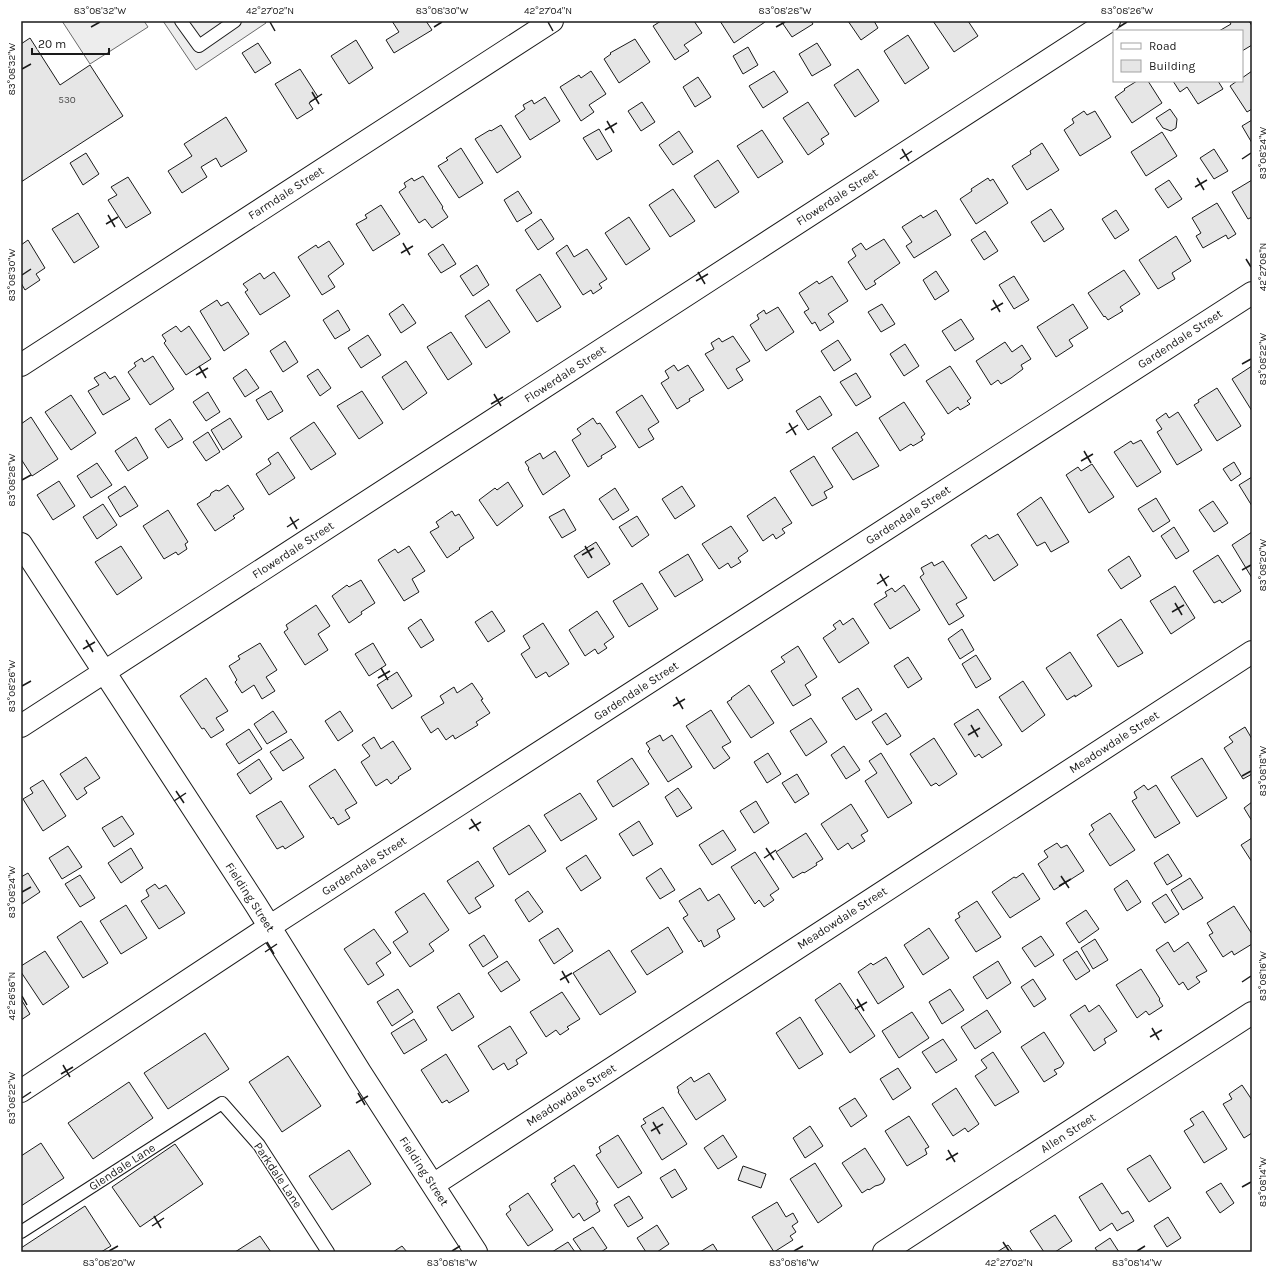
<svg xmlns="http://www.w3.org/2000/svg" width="1273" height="1273" font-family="Karla,sans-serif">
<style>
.parking{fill:#ededed;stroke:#6a6a6a}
.building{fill:#e6e6e6;stroke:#1a1a1a}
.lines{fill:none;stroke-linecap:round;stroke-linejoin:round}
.lane-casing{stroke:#1a1a1a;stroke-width:14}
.street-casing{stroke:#1a1a1a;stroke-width:24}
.lane{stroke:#fff;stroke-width:12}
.street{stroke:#fff;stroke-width:22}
.ticks{fill:none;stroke:#1a1a1a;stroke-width:1.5}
.labels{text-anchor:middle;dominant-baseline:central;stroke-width:3;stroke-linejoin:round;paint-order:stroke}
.number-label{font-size:10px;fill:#4d4d4d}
.street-label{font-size:12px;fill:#1a1a1a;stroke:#fff}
.neatline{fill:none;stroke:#1a1a1a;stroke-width:1.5}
.ticks-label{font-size:10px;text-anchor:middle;fill:#1a1a1a}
</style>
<rect width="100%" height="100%" fill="#fff"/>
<path class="parking" d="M62 21H144L148 27 90 64Z
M163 21H265L266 23 196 70Z"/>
<path class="building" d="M392 21H426L432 30 394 53 386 40 399 32Z
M661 21H694L702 33 684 45 689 51 675 60 653 26Z
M720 21H764L765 22 734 43Z
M781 21H811L813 24 792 37Z
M848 21H874L878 28 861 40Z
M933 21H968L978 36 954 52Z
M1229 21H1249L1252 26V45L1242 51V31H1219L1231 24Z
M908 35 929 68 905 84 884 51Z
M30 38 60 85 90 65 123 116 21 182V44Z
M635 39 650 62 619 83 604 59 611 54 610 53Z
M356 40 373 68 349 84 331 56Z
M258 43 271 63 255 73 242 53Z
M817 43 831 65 812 76 799 54Z
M748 47 758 65 743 74 733 56Z
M300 69 318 97 309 103 313 109 297 119 275 84Z
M858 69 879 101 855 117 834 85Z
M591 71 606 94 589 105 594 112 581 121 560 87 579 75 581 78Z
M774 71 788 92 763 108 749 86Z
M1252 71V109L1247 112 1230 86 1237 81H1242V78Z
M698 77 711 97 695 107 683 87Z
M1137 81H1148L1162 103 1132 123 1115 97 1125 90 1124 89Z
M1173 81H1218L1223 89 1198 104 1187 87 1180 92Z
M545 97 560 121 530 140 515 116 525 109 523 105 532 100 534 104Z
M642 102 655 122 641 131 628 111Z
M808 102 829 134 821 139 824 144 808 155 783 118Z
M1170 109 1177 119 1176 128 1171 131 1163 128 1156 118Z
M1084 111 1087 115 1095 111 1111 137 1080 156 1064 130 1074 123 1072 119Z
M226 117 247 151 221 167 216 158 201 167 207 177 182 193 168 171 192 156 184 144Z
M1252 120V143L1242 126Z
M501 125 521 157 497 173 475 139 490 130 491 131Z
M599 129 612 151 597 160 583 138Z
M762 130 783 162 758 178 737 146Z
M679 131 693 152 673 165 659 145Z
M1162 132 1177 156 1146 176 1131 152Z
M1042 143 1059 170 1027 190 1012 166 1031 154 1030 151Z
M461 148 483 183 459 198 438 166 448 160 446 158Z
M1214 149 1228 171 1214 179 1200 158Z
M86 153 99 174 83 185 70 163Z
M718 160 739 192 715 208 694 176Z
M423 176 443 207 442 208 448 217 432 228 425 219 419 223 399 192 406 187 404 183 412 178 414 181Z
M128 177 151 213 126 228 108 200 117 195 111 187Z
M988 178 990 181 993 179 1008 203 976 224 960 199 972 191 971 189Z
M1169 180 1182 199 1168 208 1155 189Z
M1252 180V217L1248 219 1232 192Z
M673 189 695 221 670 237 649 205Z
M518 191 532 213 517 222 504 200Z
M1217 203 1236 234 1228 239 1226 235 1203 248 1196 236 1201 233 1192 218Z
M381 205 400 234 373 251 356 224 367 218 365 215Z
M1051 209 1064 229 1044 242 1031 222Z
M936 210 951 235 914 258 906 246 912 242 902 227 921 215 923 218Z
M1116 210 1129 230 1115 239 1102 219Z
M78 213 99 247 74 263 52 229Z
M629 217 650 249 626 265 605 233Z
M541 219 554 239 538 250 525 230Z
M985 231 998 251 984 260 971 240Z
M1176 236 1191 261 1172 273 1175 279 1158 289 1139 260Z
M884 239 900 263 874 281 876 284 866 290 848 262 856 256 852 249 861 243 866 250Z
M28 240 45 268 36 274 40 280 25 290 21 283V245Z
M329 241 344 264 328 276 335 287 322 295 298 257 316 245 318 248Z
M443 244 456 264 441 273 428 254Z
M567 245 574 257 587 249 607 279 599 284 602 288 593 294 591 290 583 295 556 253Z
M477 265 489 285 473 296 460 276Z
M1124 270 1140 294 1120 307 1123 311 1108 320 1105 316 1104 317 1088 293Z
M936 271 949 291 935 300 923 280Z
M274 272 290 296 260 315 245 292 248 290 243 284 260 273 264 279Z
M540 274 561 307 537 322 516 290Z
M832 276 848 301 828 314 834 322 820 331 815 322 812 324 804 312 809 309 799 293 817 281 819 284Z
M1014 276 1029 300 1014 309 999 285Z
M217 300 221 306 228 302 249 334 224 351 200 311Z
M489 300 510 332 486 348 465 316Z
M403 304 416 323 401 333 389 314Z
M882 304 895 324 881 332 868 312Z
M1073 304 1088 328 1069 340 1073 346 1056 357 1037 327Z
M778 307 794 332 766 351 750 325 759 319 757 315 764 310 766 314Z
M338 310 350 330 335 339 323 320Z
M961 319 974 339 955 351 942 331Z
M176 326 181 332 189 326 211 359 186 375 164 343 166 341 162 335Z
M451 332 472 364 448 380 427 347Z
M368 335 381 355 361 368 348 348Z
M733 336 750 361 736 369 743 380 728 389 705 354 714 349 711 343 719 338 722 342Z
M838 340 851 360 834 371 821 351Z
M285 341 298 362 283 372 270 351Z
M1005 342 1012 352 1022 345 1031 359 1021 365 1023 369 1011 378 1001 384 998 380 991 385 976 361Z
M905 344 919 366 904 376 890 354Z
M153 356 174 389 150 405 128 372 136 366 134 363 142 358 144 362Z
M406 361 427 393 403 410 382 377Z
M674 365 678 371 688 365 704 390 689 399 690 401 677 409 661 383 669 378 665 371Z
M950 366 971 398 967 401 970 404 960 410 958 407 948 414 926 381Z
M1252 366V411L1232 379Z
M246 369 259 388 245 397 233 378Z
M318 369 331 388 320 396 307 376Z
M105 372 110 379 115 376 130 399 103 415 88 391 99 385 94 378Z
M856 373 871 397 856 406 840 382Z
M1217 388 1241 426 1217 441 1194 405 1199 402 1198 400Z
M271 391 283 411 268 420 256 400Z
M362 391 383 423 359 439 337 406Z
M208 392 220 412 206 421 193 402Z
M71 395 96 433 71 450 45 412Z
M642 395 659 422 648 429 654 439 639 448 616 412Z
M820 396 832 415 808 430 796 411Z
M904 402 925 434 921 437 923 440 913 446 911 444 900 451 879 418Z
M1178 412 1202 450 1177 465 1157 432 1162 429 1156 420 1166 413 1169 418Z
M31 417 58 459 32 476 21 459V424Z
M230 418 242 437 223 450 211 430Z
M593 418 597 424 600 423 616 447 601 456 602 458 588 467 572 440 581 434 577 429Z
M170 419 183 439 168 448 155 429Z
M314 422 336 454 311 470 290 438Z
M208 432 220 452 206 461 193 442Z
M857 432 879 466 853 480 832 448Z
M136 437 148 458 128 471 115 451Z
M1141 440 1161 472 1137 487 1114 452 1131 441 1133 444Z
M555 451 570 476 543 495 528 469 529 468 525 462 540 453 543 459Z
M278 452 295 478 269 495 256 474 271 464 268 459Z
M814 456 833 487 824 492 827 498 812 506 790 471Z
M1234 462 1241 474 1231 481 1223 469Z
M97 463 112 485 91 498 77 476Z
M1092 464 1114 497 1089 513 1066 475 1078 467 1081 471Z
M1252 477V506L1239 485Z
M59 481 75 506 53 520 37 495Z
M508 482 523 506 497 526 479 500 495 488 497 490Z
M228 485 244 509 233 516 235 518 215 531 197 504 210 496 211 493 216 490 219 491Z
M125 486 138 506 120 517 108 497Z
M682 486 695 506 675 519 662 499Z
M615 488 629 510 613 520 599 499Z
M775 497 792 523 782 529 785 533 776 539 773 534 763 541 747 516Z
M1041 497 1069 542 1051 552 1045 542 1037 546 1017 514Z
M1156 498 1170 521 1153 532 1138 509Z
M1213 501 1228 523 1214 532 1199 510Z
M103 504 117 525 97 539 83 517Z
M564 509 576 530 562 538 549 517Z
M168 510 188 542 185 544 187 549 178 555 176 552 164 559 143 526Z
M452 511 455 516 459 514 474 538 459 548 460 549 447 558 430 532 439 527 436 522Z
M637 516 649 535 632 547 619 527Z
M731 526 748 551 738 558 741 562 731 568 728 563 719 569 702 544Z
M1174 527 1189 551 1176 559 1161 536Z
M1252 532V578L1232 545Z
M998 534 1018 565 994 581 971 545 986 535 989 539Z
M596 542 610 564 588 578 574 556Z
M121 546 142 578 117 595 95 562Z
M409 546 425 571 412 579 419 592 404 601 378 560 395 549 398 553Z
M688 554 703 580 675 597 659 572Z
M1218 555 1241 591 1222 603 1220 600 1214 603 1193 571Z
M1129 556 1141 576 1121 589 1108 570Z
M943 561 967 598 956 604 964 616 949 625 920 577 924 574 921 568 932 562 934 566Z
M361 580 375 603 361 612 362 614 349 623 332 596 347 585 349 587Z
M642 583 658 609 629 627 613 601Z
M904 585 920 610 890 629 874 604 887 596 885 592 892 588 895 592Z
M1175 586 1195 618 1171 634 1150 601Z
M316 605 330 626 318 634 328 650 305 665 284 632 288 629 286 625Z
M492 611 505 631 488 642 475 622Z
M597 611 614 637 604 644 607 648 598 654 595 649 585 656 569 630Z
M853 618 869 643 839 663 823 638 836 629 833 625 840 620 843 625Z
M421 619 434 640 421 648 408 628Z
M1121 619 1143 653 1118 667 1097 635Z
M543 623 569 664 549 677 546 672 536 678 521 654 530 648 523 636Z
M962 629 974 650 960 659 948 639Z
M260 643 277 670 266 677 275 691 262 699 254 685 242 693 235 682 237 680 229 666 240 659 238 656Z
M373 643 386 665 369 676 355 654Z
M798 646 817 677 805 685 811 695 793 706 771 671 785 662 781 657Z
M1070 652 1092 686 1075 697V695L1067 700 1046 668Z
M976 655 991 679 976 688 962 664Z
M908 657 922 679 908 688 894 666Z
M397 672 412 696 392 709 377 685Z
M206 678 228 711 216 718 224 730 211 738 204 728 202 729 180 696Z
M1023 681 1045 715 1022 732 999 697Z
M472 683 483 699 481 700 490 713 476 722 478 725 455 739 453 735 446 740 438 728 431 733 421 717 444 703 440 696 454 687 457 693Z
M749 685 774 723 751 738 727 702 732 699 731 698Z
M858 688 872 710 856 720 842 698Z
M978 709 1002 745 982 758 979 754 975 757 954 724Z
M711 710 731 742 722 747 730 758 714 769 686 726Z
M273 711 287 732 267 744 254 724Z
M340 711 353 731 338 741 325 721Z
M886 713 901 736 887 745 872 722Z
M811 718 827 742 806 756 790 731Z
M1245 727 1252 739V774L1243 779 1224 748 1233 742 1229 737Z
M249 729 262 749 239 764 226 744Z
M660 735 663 741 672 735 692 767 668 782 648 751 650 749 646 743Z
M374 737 381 749 393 741 411 769 398 777 399 778 391 784 387 779 376 786 361 762 370 756 362 745Z
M934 738 957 774 939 786 936 783 931 786 910 754Z
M291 739 304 758 283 771 270 752Z
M844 746 860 770 846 779 831 755Z
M768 753 781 774 767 783 754 762Z
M881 753 912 803 888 818 865 781 877 773 869 761Z
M86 757 100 778 84 788 87 793 77 800 60 774Z
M632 758 649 784 613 807 597 781Z
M1202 758 1227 798 1197 817 1171 777Z
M259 759 272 779 250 794 237 774Z
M335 769 357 803 345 810 350 818 338 825 333 817 331 819 309 786Z
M797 774 809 794 795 803 782 783Z
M43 780 66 816 43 831 23 799 33 793 30 788Z
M1144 785 1148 790 1156 785 1180 823 1155 838 1132 801 1137 798 1134 792Z
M678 788 692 808 677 817 665 797Z
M580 793 597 819 561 841 544 815Z
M281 801 304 837 285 849 283 846 277 849 256 816Z
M756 801 769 823 754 833 740 811Z
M1252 802V821L1244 808Z
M851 804 868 831 861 835 865 841 852 849 848 843 838 850 821 824Z
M1110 813 1135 850 1110 866 1089 834 1094 830 1091 825Z
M122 816 134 834 114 847 102 828Z
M639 821 653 844 633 856 619 834Z
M529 825 546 851 509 875 493 848Z
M723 830 736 850 712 865 699 845Z
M806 833 823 859 816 863 817 865 804 873 803 872 793 878 776 852Z
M1252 838V862L1241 845Z
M1057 843 1061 848 1067 845 1084 871 1054 890 1038 864 1048 857 1044 851Z
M68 846 82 867 62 879 49 858Z
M131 848 143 868 121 883 108 863Z
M755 852 779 889 770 895 774 900 764 907 759 900 755 904 731 867Z
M1168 854 1182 876 1167 885 1154 863Z
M586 855 601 878 581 891 566 868Z
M478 861 494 886 475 898 481 907 469 914 447 881Z
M661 868 675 890 660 899 646 878Z
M28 873 40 892 22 904 21 877Z
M1023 873 1040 899 1010 918 992 892 1014 877 1016 878Z
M80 875 95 898 80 907 65 884Z
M1190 878 1203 898 1183 910 1171 890Z
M1127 880 1141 902 1127 911 1114 889Z
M155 884 159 889 166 885 185 913 159 929 141 901 149 896 146 890Z
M700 888 708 901 719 894 735 919 717 930 720 937 704 947 701 940 699 942 683 918 688 915 679 901Z
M528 891 543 912 529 922 515 900Z
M424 893 449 930 429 944 434 951 410 967 393 942 408 932 395 912Z
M1166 894 1179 914 1165 923 1152 903Z
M977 901 1001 937 976 952 955 920 960 917 958 913Z
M126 905 147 938 121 954 100 921Z
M1234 906 1252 934V944L1234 955 1232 951 1223 957 1209 935 1213 933 1207 923Z
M1086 910 1099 929 1079 943 1066 923Z
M81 921 108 963 83 978 57 937Z
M668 927 683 952 647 975 631 951Z
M558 928 573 951 554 964 539 940Z
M929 928 949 958 923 975 904 945Z
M374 929 391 953 376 963 384 975 368 985 344 949Z
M484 935 498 957 483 967 469 945Z
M1041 936 1054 955 1035 967 1022 948Z
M1095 939 1108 960 1093 969 1081 948Z
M1168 942 1174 952 1188 942 1207 971 1196 977 1200 982 1188 990 1183 982 1179 985 1156 950Z
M609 950 636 992 600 1015 573 973Z
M45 951 69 987 43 1005 21 972V966Z
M1077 951 1090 971 1076 980 1063 960Z
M886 957 904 987 878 1004 858 972 871 963 873 965Z
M507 961 520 980 501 992 488 973Z
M998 961 1011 983 987 999 973 977Z
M1141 969 1160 999 1159 1000 1163 1006 1149 1015 1146 1011 1137 1018 1116 985Z
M1033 979 1046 999 1034 1007 1021 987Z
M840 983 875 1036 850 1053 815 1000Z
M398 989 413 1012 392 1026 377 1002Z
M950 989 964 1010 942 1024 929 1002Z
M562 992 580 1019 567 1027 569 1029 560 1035 556 1030 546 1037 530 1012Z
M459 993 474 1017 452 1031 437 1007Z
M21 999 30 1014 21 1020Z
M1085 1005 1089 1012 1099 1005 1117 1031 1104 1039 1106 1043 1094 1051 1070 1015Z
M987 1010 1001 1032 975 1049 961 1027Z
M912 1012 929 1038 899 1058 882 1031Z
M800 1017 823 1054 799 1069 776 1033Z
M414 1019 427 1040 404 1054 391 1033Z
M510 1026 527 1053 516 1060 518 1064 508 1070 504 1063 493 1070 478 1046Z
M1044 1032 1064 1063 1061 1067 1054 1070 1057 1074 1044 1082 1021 1047Z
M205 1033 229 1069 168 1109 144 1073Z
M943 1039 957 1060 936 1073 922 1052Z
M993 1052 1019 1092 995 1106 975 1076 987 1068 981 1060Z
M446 1054 469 1091 449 1103 447 1100 442 1103 421 1070Z
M288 1056 321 1106 282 1132 249 1082Z
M898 1068 911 1088 893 1100 880 1079Z
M709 1073 726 1100 696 1120 678 1092 679 1091 677 1087 691 1077 694 1082Z
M129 1082 153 1118 93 1159 68 1123Z
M1242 1085 1252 1100V1133L1244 1138 1223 1104 1232 1099 1229 1094Z
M956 1088 979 1124 968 1132 965 1128 953 1136 932 1104Z
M855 1098 867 1116 851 1127 839 1108Z
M663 1107 687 1144 662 1160 641 1126 646 1123 643 1119Z
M1203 1111 1227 1149 1204 1163 1184 1131 1194 1125 1190 1119Z
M909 1116 929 1147 925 1149 927 1154 907 1166 885 1131Z
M810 1126 823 1146 805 1158 793 1138Z
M618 1135 642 1173 618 1188 596 1155 601 1152 599 1147Z
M723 1135 737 1157 718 1169 704 1148Z
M41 1143 64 1178 21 1206V1156Z
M175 1144 203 1184 140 1227 112 1187Z
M865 1148 885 1179 883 1183 879 1185 875 1186 869 1190 868 1189 862 1193 842 1163Z
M349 1150 371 1184 332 1210 309 1176Z
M1150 1155 1171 1188 1149 1202 1127 1169Z
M815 1163 842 1206 818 1223 790 1179Z
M574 1165 598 1202 596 1203 600 1211 584 1221 579 1213 573 1218 551 1184 556 1181 554 1178Z
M743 1166 766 1174 761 1188 738 1180Z
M675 1169 687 1189 672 1198 660 1178Z
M1102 1183 1122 1214 1128 1211 1134 1221 1117 1231 1112 1223 1100 1231 1079 1197Z
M1221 1183 1234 1203 1220 1213 1206 1192Z
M528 1193 553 1230 528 1246 506 1214 511 1210 509 1206Z
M629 1196 643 1218 628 1227 614 1205Z
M777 1202 786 1217 793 1213 798 1222 792 1226 796 1232 790 1236 793 1240 774 1252 752 1217Z
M85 1206 111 1246 101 1252H22L21 1248Z
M1055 1215 1072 1241 1055 1252H1044L1030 1231Z
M1168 1217 1181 1238 1167 1247 1154 1226Z
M657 1225 669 1244 657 1252H646L637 1238Z
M593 1227 607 1248 601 1252H582L573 1239Z
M260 1236 271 1252H235Z
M1110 1238 1119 1252H1098L1095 1248Z
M568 1242 575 1252H552Z
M713 1244 718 1252H700Z
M1008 1245 1013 1252H997Z
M402 1246 407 1252H393Z"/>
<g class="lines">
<defs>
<path id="lane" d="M181 21 199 46 235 21
M21 1232 222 1103 259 1145 328 1252"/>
<path id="street" d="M21 365 552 21
M21 544 256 905 360 1072 476 1252
M21 726 1109 21
M21 1091 269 927 1252 293
M433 1185 1252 652
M884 1252 1252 1013"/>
</defs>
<use href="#lane" class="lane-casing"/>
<use href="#street" class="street-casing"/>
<use href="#lane" class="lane"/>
<use href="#street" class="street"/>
</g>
<path class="ticks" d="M270 22 275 31M548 22 553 31M91 27 100 22M434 27 442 22M776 27 785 22M1119 27 1127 22M22 69 31 64M312 92 319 104M310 102 322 94M607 121 614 133M605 130 617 123M902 149 909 161M900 159 912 151M1242 159 1251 153M1197 178 1204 190M1195 187 1207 180M108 215 115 227M106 224 118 217M403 243 410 255M401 253 413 246M1246 259 1251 267M698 272 705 284M22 275 31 269M696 281 708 274M993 300 1000 312M991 310 1003 303M1242 364 1251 359M199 366 206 378M196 375 208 368M494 394 501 406M491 404 503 397M789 423 796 435M786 433 798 425M1084 451 1091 463M1081 461 1093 454M22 480 31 475M290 517 297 529M287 527 299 519M585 546 592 558M582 555 594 548M1242 570 1251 565M880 574 887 586M877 584 889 576M1175 603 1182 615M1172 612 1184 605M86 640 93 652M83 649 95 642M381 668 388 680M378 678 390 671M22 686 31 681M676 697 683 709M673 706 685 699M971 725 978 737M968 735 980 728M1242 776 1251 771M176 791 184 803M174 801 186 793M471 819 479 831M469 829 481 822M766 848 774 860M764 858 776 850M1061 876 1069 888M1059 886 1071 879M22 892 31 887M267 942 274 954M265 952 277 944M562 971 569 983M560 980 572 973M1242 982 1251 976M22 996 27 1005M857 999 864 1011M855 1009 867 1002M1152 1028 1159 1040M1150 1037 1162 1030M63 1065 70 1077M61 1074 73 1067M358 1093 365 1105M22 1098 31 1092M356 1103 368 1096M653 1122 660 1134M651 1131 663 1124M948 1150 955 1162M946 1160 958 1153M1242 1187 1251 1182M154 1216 161 1228M152 1226 164 1218M1003 1242 1009 1251M109 1251 118 1246M452 1251 460 1246M794 1251 803 1246M1137 1251 1145 1246"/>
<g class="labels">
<g class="number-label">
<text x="67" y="100">530</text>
</g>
<g class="street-label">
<text transform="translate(286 193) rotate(-33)">Farmdale Street</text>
<text transform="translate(837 197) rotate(-33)">Flowerdale Street</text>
<text transform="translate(1180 339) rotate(-33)">Gardendale Street</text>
<text transform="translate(565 374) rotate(-33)">Flowerdale Street</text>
<text transform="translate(908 515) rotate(-33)">Gardendale Street</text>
<text transform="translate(293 550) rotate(-33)">Flowerdale Street</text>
<text transform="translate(636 691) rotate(-33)">Gardendale Street</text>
<text transform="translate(1114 742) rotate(-33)">Meadowdale Street</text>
<text transform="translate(364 866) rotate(-33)">Gardendale Street</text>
<text transform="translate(250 897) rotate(57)">Fielding Street</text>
<text transform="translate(842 918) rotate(-33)">Meadowdale Street</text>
<text transform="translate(571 1095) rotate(-33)">Meadowdale Street</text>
<text transform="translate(1068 1133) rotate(-33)">Allen Street</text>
<text transform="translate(122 1167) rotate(-33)">Glendale Lane</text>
<text transform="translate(424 1171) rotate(57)">Fielding Street</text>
<text transform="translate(278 1175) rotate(56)">Parkdale Lane</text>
</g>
</g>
<rect width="1273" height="1273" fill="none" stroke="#ffffff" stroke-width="44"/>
<rect x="1113" y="30" width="130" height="52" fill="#ffffff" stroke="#a3a3a3"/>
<rect x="1121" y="43" width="20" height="6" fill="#ffffff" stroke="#a3a3a3"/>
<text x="1149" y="50" font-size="12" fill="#1a1a1a">Road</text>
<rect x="1121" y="60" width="20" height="12" fill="#e6e6e6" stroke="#a3a3a3"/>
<text x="1149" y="70" font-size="12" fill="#1a1a1a">Building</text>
<path d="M32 48v6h77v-6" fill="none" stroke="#1a1a1a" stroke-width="2"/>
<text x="38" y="48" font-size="12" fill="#1a1a1a" stroke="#ffffff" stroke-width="3" paint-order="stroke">20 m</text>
<rect x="22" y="22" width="1229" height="1229" class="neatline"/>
<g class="ticks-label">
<text x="100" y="14">83°08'32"W</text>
<text x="270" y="14">42°27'02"N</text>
<text x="442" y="14">83°08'30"W</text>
<text x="548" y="14">42°27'04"N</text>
<text x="785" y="14">83°08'28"W</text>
<text x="1127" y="14">83°08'26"W</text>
<text transform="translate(11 69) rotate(-90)" y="4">83°08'32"W</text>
<text transform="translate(1262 153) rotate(-90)" y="4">83°08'24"W</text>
<text transform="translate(1262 267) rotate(-90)" y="4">42°27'08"N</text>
<text transform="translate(11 275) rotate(-90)" y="4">83°08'30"W</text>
<text transform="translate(1262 359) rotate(-90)" y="4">83°08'22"W</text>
<text transform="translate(11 480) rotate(-90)" y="4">83°08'28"W</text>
<text transform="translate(1262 565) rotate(-90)" y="4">83°08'20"W</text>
<text transform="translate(11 686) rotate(-90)" y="4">83°08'26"W</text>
<text transform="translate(1262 771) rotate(-90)" y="4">83°08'18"W</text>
<text transform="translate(11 892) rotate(-90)" y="4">83°08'24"W</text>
<text transform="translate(1262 976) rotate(-90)" y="4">83°08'16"W</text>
<text transform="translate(11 996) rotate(-90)" y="4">42°26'56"N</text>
<text transform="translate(11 1098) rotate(-90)" y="4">83°08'22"W</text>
<text transform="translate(1262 1182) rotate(-90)" y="4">83°08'14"W</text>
<text x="109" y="1266">83°08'20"W</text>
<text x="452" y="1266">83°08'18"W</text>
<text x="794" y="1266">83°08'16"W</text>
<text x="1009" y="1266">42°27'02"N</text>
<text x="1137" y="1266">83°08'14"W</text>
</g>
</svg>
